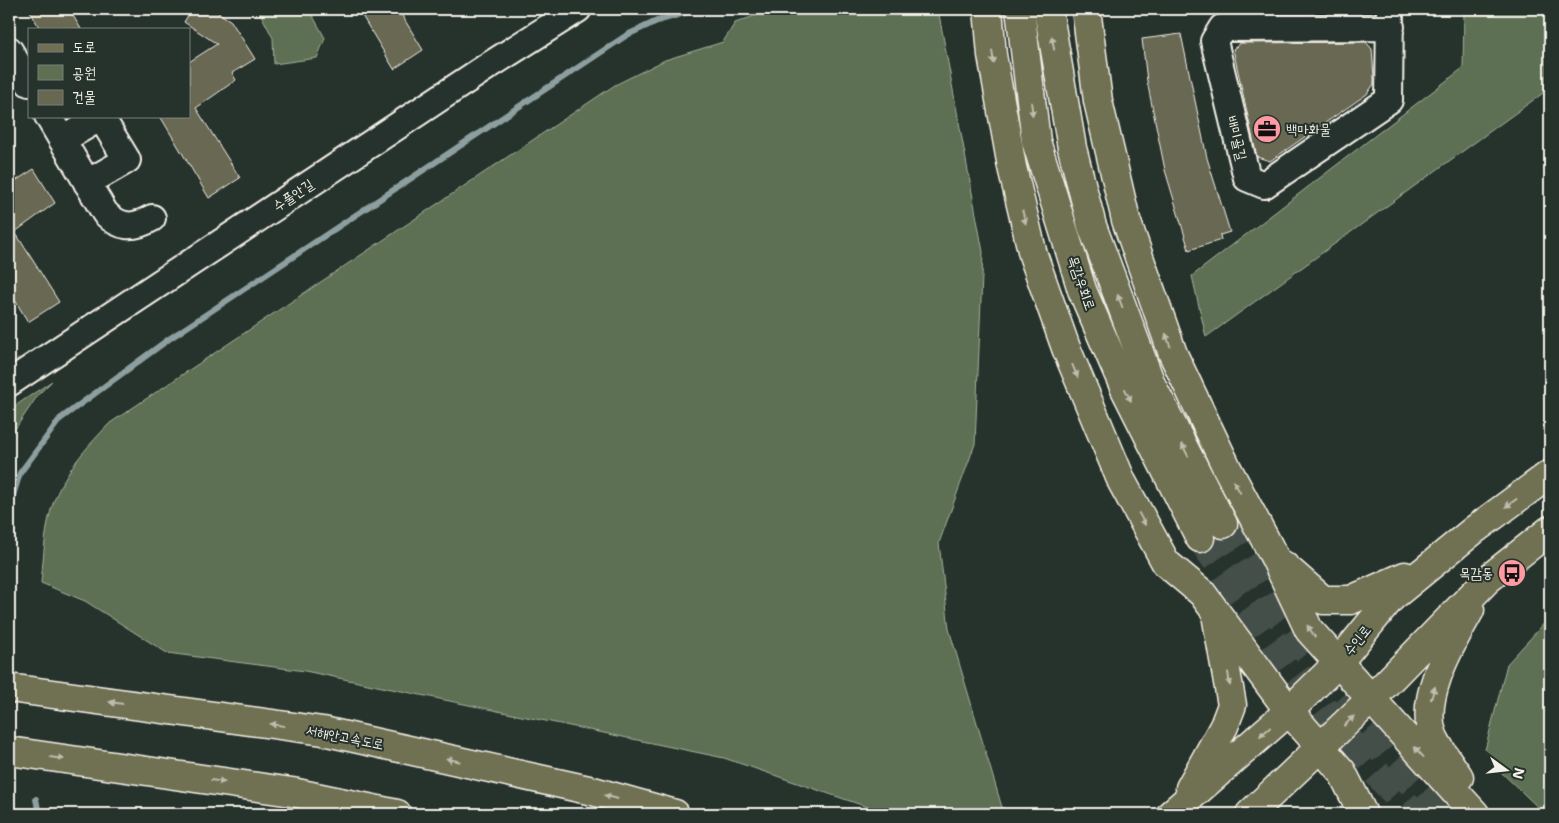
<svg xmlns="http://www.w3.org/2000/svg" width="1559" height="823" font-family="'Shantell Sans','Poor Story',sans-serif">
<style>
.green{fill:#5d7052;stroke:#a8b09d}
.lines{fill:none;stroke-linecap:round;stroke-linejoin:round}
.stream{stroke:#8d9f9f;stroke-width:6}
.building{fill:#686752;stroke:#f4f1e8}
.major-tunnel{stroke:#455049;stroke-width:28;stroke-dasharray:28 14;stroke-linecap:butt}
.minor-casing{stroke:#f4f1e8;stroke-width:30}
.major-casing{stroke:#f4f1e8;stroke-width:31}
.highway-casing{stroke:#f4f1e8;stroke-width:31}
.minor{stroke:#26332d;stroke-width:26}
.major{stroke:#706f52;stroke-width:28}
.highway{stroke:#706f52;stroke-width:28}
.oneway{fill:#bfbdac}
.labels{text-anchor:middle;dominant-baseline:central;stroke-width:4;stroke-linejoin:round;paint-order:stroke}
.poi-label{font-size:14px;fill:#f4f1e8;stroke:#26332d;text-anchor:start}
.street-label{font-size:14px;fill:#f4f1e8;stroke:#26332d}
</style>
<rect width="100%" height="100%" fill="#26332d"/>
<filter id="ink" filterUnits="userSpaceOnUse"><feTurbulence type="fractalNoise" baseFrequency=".02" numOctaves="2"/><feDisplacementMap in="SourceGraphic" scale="10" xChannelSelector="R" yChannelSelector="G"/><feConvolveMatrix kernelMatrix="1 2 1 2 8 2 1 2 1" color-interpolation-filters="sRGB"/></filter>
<g filter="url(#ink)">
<path class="green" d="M258 9H309L325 38 317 58 274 64 273 38Z
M773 9H938L983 252 975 444 939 543 949 629 1004 814H888L724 758 305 671 167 653 85 601 41 583C43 563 44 542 48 522 56 481 82 452 110 423L615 85 665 60 723 42 735 23Z
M1464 9H1550V88L1206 337 1192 276 1463 68Z
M52 381 38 395 9 438V410Z
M1550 617V814H1545L1502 773 1485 750 1507 664Z"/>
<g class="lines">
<path class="stream" d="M9 508 20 473 60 419 169 339 627 35 657 21 698 9
M9 620V622
M36 799 39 814"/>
</g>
<path class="building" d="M29 9H69L81 29H40Z
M192 9H213L231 21 255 59 232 73 236 80 196 108 240 178 209 198 160 116H189V62L217 44 184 22Z
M358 9H398L423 50 394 69Z
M1181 34 1207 158 1230 232 1220 235 1221 240 1189 250 1165 170 1147 81 1142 39Z
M1366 42 1372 49 1374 78V84L1367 94 1270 161 1257 157 1233 49 1241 43Z
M34 169 55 203 15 232 59 302 28 322 9 290V185Z"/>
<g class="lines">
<path class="major-tunnel" d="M1223 524 1280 616 1391 762 1442 814
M1200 538C1267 632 1333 731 1415 814"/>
<defs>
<path id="minor" d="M1390 9 1389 100 1264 185 1247 178 1214 41 1222 28 1391 27
M9 50 29 83
M48 116 105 213C120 228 133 229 152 218
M62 140 101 117 127 160 87 183
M9 383 485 68 578 9"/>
<path id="major" d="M988 9 992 55 1012 167 1033 255 1066 348 1122 482 1166 563 1202 593 1289 711 1342 772 1363 814
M1020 9 1036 141 1082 290 1125 389 1200 538
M1048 9 1072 148 1092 226 1151 384 1223 524
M1086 9 1098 101 1126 220 1173 354 1227 468 1275 558 1309 630 1475 814
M1283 565 1323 600H1351L1405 576
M1459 777C1451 765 1441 752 1434 738 1417 700 1452 642 1470 610
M1190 788 1224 726 1232 705 1217 620
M1171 814 1289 711 1338 663 1391 598 1474 530 1550 474
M1250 814 1371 699 1488 579 1550 530"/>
<path id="highway" d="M9 688 323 731 593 791 675 814
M9 751 292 792 397 814"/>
</defs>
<use href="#minor" class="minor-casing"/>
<use href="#major" class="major-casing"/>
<use href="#highway" class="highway-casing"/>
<use href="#minor" class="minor"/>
<use href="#major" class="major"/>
<use href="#highway" class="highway"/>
</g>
<defs><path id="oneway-solid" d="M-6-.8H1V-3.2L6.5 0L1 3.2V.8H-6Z" transform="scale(1.25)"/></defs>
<g class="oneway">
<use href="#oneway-solid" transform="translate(1053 43) rotate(-100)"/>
<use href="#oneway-solid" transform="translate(993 57) rotate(82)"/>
<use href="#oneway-solid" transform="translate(1032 109) rotate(83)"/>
<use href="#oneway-solid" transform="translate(1024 217) rotate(76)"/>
<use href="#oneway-solid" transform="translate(1120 301) rotate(-111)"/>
<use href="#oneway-solid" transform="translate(1168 340) rotate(-110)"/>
<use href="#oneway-solid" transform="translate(1075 371) rotate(67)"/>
<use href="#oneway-solid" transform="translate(1128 395) rotate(63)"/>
<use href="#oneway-solid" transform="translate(1185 450) rotate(-117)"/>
<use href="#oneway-solid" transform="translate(1237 487) rotate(-119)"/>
<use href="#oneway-solid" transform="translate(1511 503) rotate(144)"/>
<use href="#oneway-solid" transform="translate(1142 519) rotate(62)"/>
<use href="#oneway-solid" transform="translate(1311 631) rotate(-124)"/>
<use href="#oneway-solid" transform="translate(1229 679) rotate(82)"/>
<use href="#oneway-solid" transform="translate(1433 693) rotate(-72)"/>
<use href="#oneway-solid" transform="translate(116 703) rotate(-172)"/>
<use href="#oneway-solid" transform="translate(1349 721) rotate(-44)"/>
<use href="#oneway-solid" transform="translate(277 725) rotate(-172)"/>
<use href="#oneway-solid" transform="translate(1265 732) rotate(139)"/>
<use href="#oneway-solid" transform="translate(1419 752) rotate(-132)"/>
<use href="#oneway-solid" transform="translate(57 758) rotate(8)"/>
<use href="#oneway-solid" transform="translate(453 760) rotate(-167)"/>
<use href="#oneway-solid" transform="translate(218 781) rotate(8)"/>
<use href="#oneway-solid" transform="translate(611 797) rotate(-165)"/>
</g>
</g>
<defs>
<symbol id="office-disc" viewBox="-11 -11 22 22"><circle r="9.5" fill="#ff9aa2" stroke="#26332d"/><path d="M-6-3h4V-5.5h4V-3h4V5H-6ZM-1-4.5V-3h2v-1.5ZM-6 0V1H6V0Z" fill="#111"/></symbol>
<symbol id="bus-disc" viewBox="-11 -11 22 22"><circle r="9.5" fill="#ff9aa2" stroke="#26332d"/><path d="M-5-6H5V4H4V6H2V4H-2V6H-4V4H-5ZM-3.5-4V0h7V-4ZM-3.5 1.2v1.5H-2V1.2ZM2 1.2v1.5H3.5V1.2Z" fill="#111"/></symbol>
</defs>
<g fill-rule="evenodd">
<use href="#office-disc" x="1251" y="113" width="32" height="32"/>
<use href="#bus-disc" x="1496" y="557" width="32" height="32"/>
</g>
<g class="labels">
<g class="poi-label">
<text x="1286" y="129">백마화물</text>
<text x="1493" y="573" text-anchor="end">목감동</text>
</g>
<g class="street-label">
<text transform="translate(1237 138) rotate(76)">배미골길</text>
<text transform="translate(293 195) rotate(-34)">수풀안길</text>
<text transform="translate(1082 283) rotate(71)">목감우회로</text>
<text transform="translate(1357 640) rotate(-51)">수인로</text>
<text transform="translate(345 737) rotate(11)">서해안고속도로</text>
</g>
</g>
<rect width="1559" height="823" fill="none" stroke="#26332d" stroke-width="30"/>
<rect x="15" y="15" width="1529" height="793" fill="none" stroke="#f4f1e8" stroke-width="2" filter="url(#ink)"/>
<rect x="28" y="28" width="162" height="90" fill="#26332d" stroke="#787f78"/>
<rect x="38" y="44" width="25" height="8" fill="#706f52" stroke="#787f78"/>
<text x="72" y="52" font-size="15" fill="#f4f1e8">도로</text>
<rect x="38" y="65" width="25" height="15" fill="#5d7052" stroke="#787f78"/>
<text x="72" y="78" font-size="15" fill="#f4f1e8">공원</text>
<rect x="38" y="90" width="25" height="15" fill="#686752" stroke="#787f78"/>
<text x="72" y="102" font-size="15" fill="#f4f1e8">건물</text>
<g transform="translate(1506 770) rotate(105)" stroke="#26332d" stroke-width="4" paint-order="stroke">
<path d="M0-4L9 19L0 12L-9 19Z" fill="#f4f1e8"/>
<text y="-8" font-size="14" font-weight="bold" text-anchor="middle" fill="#f4f1e8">N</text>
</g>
</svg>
